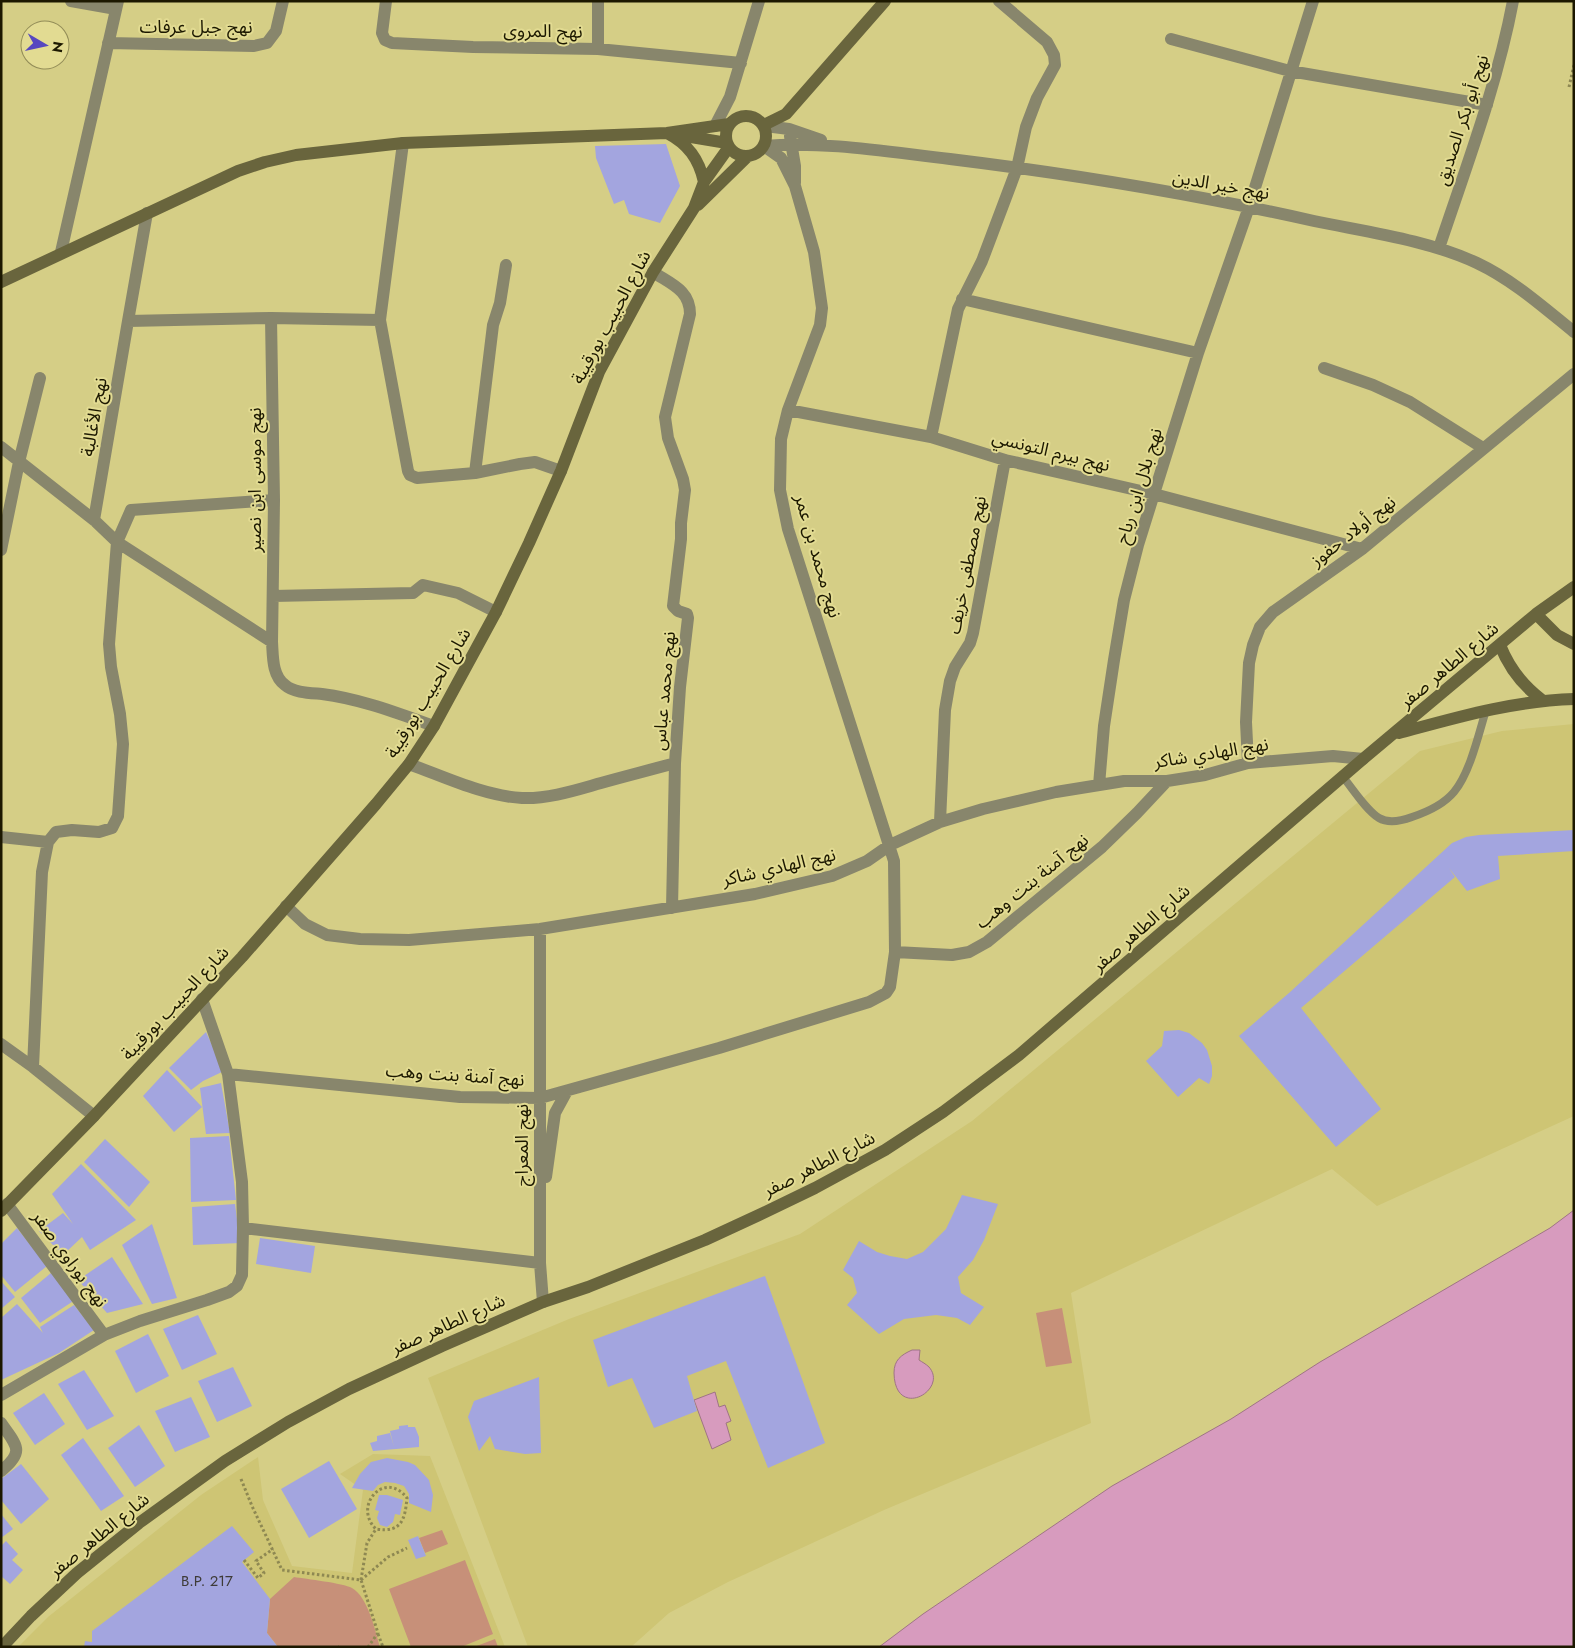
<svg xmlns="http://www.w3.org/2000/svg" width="1575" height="1648" font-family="Jost,'Noto Sans Arabic',sans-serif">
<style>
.built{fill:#cec574}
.green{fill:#c79079}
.water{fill:#d79bbe;stroke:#9f7485}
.building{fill:#a3a5df}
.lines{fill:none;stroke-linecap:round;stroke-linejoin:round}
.path{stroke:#8e8852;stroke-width:3;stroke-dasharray:2.5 2.5;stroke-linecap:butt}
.lane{stroke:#88866c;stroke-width:8}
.street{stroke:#88866c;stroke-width:12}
.secondary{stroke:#69653d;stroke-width:12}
.labels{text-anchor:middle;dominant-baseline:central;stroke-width:4;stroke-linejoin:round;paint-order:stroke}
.number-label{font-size:15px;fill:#3e3b38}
.street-label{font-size:18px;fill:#1c1800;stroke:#e2db92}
</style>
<rect width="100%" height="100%" fill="#d5ce86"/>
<path class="built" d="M1574 724V1116L1377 1206 1332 1169 1071 1293 1091 1423 884 1510 728 1582 669 1613 631 1647H528L428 1378 569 1319 800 1234 972 1121 1420 751 1502 731Z
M373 1454 430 1456 505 1647H18L48 1617 201 1495 258 1457 263 1500 292 1566 352 1573 363 1490 340 1474Z"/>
<path class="green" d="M1062 1308 1072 1363 1046 1367 1036 1313Z
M442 1530 448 1544 425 1553 419 1538Z
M465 1560 493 1634 461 1647H411L389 1589Z
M294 1577C306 1579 343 1583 352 1588 368 1597 375 1630 380 1647H278L267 1633 270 1599Z
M495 1639 498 1647H474Z"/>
<path class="water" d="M1574 1210V1647H879L923 1614 1112 1486 1231 1419 1320 1362 1550 1228Z
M912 1350H920L919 1360C922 1362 926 1364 929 1367 949 1390 895 1421 894 1373 894 1360 901 1355 912 1350Z
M715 1392 719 1407 725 1405 731 1421 726 1423 731 1440 712 1449 694 1400Z"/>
<path class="building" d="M666 144 680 186 660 223 629 214 624 200 614 204 596 158 595 146Z
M1574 830V851L1498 856 1500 879 1467 891 1449 868 1455 877 1301 1008 1381 1109 1336 1147 1239 1036 1289 993 1452 843 1466 837 1479 835Z
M1179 1030 1189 1033 1202 1043 1207 1050 1212 1066V1076L1209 1084 1199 1078 1178 1097 1146 1061 1162 1046 1164 1031Z
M206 1032 224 1071 203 1081 191 1090 169 1068Z
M167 1070 202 1107 174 1132 143 1096Z
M221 1083 230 1133 206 1134 200 1088Z
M229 1136 236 1200 191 1202 190 1138Z
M105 1139 150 1182 129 1207 84 1162Z
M81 1164 136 1220 90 1250 82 1237 63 1255 39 1231 63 1213 73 1224 52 1194Z
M962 1195 998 1204 984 1240 973 1260 958 1277 961 1293 984 1307 970 1325 957 1318 936 1315 904 1319 879 1334 847 1305 857 1293 853 1278 843 1270 859 1241 877 1252 890 1256 907 1259 923 1252 946 1229Z
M235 1204 240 1243 193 1245 192 1207Z
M152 1224 177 1298 152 1304 122 1245Z
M17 1228 47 1266 15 1292 1 1275V1244Z
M260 1238 315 1246 311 1273 256 1264Z
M112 1257 143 1304 107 1313 78 1280Z
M51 1273 75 1300 40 1323 21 1298Z
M765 1276 825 1443 768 1468 726 1361 687 1376 697 1411 654 1428 632 1378 608 1387 593 1340Z
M1 1281 15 1297 1 1309Z
M17 1304 43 1333 40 1327 74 1305 94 1330 59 1353 1 1380V1318Z
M198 1315 217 1354 182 1370 163 1329Z
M148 1334 169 1376 136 1393 115 1351Z
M233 1367 252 1406 217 1422 198 1381Z
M84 1370 114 1416 87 1430 58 1384Z
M539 1377 541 1453 525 1454 495 1449 490 1436 479 1451 468 1417 474 1401Z
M44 1393 65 1424 35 1445 13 1413Z
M191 1397 210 1437 175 1452 155 1411Z
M139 1425 165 1466 135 1487 108 1448Z
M408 1425V1427H415L419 1437V1447L373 1451 370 1443 377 1441V1436L390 1433 394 1447 390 1431 399 1429V1426Z
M83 1438 124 1496 101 1511 61 1455Z
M387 1458 408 1462 415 1465 429 1480 433 1495 431 1512 409 1503V1494L404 1486 395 1483 385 1482 378 1485 373 1491 352 1488 360 1474 371 1462Z
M329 1461 357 1509 309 1538 281 1489Z
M21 1464 49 1499 21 1524 1 1500V1479Z
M379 1495H387L403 1500 400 1515 395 1514 393 1522 387 1527 380 1525 377 1518 379 1511 375 1510Z
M1 1514 13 1529 1 1538Z
M232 1526 254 1552 242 1562 270 1599 267 1633 278 1647H84L85 1641 92 1642V1631Z
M418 1536 426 1556 416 1559 408 1540Z
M6 1541 18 1554 12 1560 23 1570 10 1584 1 1576V1546Z"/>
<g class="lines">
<path class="path" d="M1569 87 1574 65
M241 1479 252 1506 282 1570 361 1580 378 1633 368 1647
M244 1560 258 1578 264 1573 256 1561 273 1549
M361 1580 367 1543 376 1529C352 1506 385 1469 407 1498 405 1519 402 1533 376 1529
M361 1580 388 1557 407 1548
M378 1634 383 1647
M338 1647H339"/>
<path class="lane" d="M1343 777C1353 789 1366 810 1379 818 1389 824 1401 821 1412 817 1427 812 1444 804 1454 792 1470 773 1479 733 1486 710"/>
<path class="street" d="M71 1 116 9
M386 1 382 33 385 40 392 43 473 47 598 49 741 63
M598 1V49
M1171 39 1290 71 1487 105
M108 43 254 46 267 43 276 31 283 1
M715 126 730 97 759 1
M765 126 789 129 821 140
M790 136 795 166V183
M403 143 380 320 408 471 410 475 417 478 475 473
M764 146C827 141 888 152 950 159 1072 174 1194 194 1314 221 1367 232 1428 240 1477 263 1513 280 1543 307 1574 332
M147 213 128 321 271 318 380 320
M1439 248C1466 167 1497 86 1513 1
M61 252 118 1
M506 265 500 303 493 325 475 473 520 464 535 462 561 471
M653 272C671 284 690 290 690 314L665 417 668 438 683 479 685 490 681 523V539L673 606 678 611 687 614 688 618 680 687 675 763 672 908
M962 299 1198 353
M271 318 274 500 272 642
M1324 368 1373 385 1410 402 1483 448
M788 410 931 437 1005 460 1154 494 1362 549
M931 437 958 309 982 261 1017 168 1026 127 1037 98 1055 65 1054 55 1047 42 999 1
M1 447 94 520 117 542 272 642C273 656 272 676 285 685 294 693 311 693 322 694 361 699 397 713 434 726
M94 520 128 321
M1 550 19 462 40 378
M273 596 413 593 423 585 458 593 496 612
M1248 763 1246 722 1249 663 1253 645 1260 627 1273 612 1362 549 1574 374
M409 764C445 777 484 796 522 798 549 799 576 790 601 783 626 776 650 770 675 763
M1099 785 1104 726 1114 660 1124 600 1138 545 1198 353 1249 207 1313 1
M940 822 945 710 950 681 955 667 970 643 973 633 1005 460
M1 837 48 842
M286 906 305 924 327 935 360 939 409 940 540 929 755 894 832 876 867 861 890 845 940 822 983 809 1056 792 1124 781H1167L1205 775 1248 763 1333 756 1363 759
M540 929V1263L543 1302
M895 952 952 955 969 952 987 942 1102 847 1137 813 1167 781
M202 999 228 1074 460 1097 540 1098 719 1048 869 1002 886 993 890 987 895 952 894 861 788 529 780 490 781 439 788 410 820 325 822 308 814 252 795 186 781 158 764 146
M1 1044 33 1067 94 1116
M33 1067 42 872 48 842 56 832 72 830 99 832 112 828 118 816 123 744 120 714 111 667 109 644 117 542 131 510 274 500
M228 1074 242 1182 243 1228 540 1263
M546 1177 555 1113 567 1091
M7 1204 104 1335
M1 1395 104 1335 140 1321 207 1300 229 1292 237 1286 242 1275 243 1228
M1 1423C16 1445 26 1451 1 1471"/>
<path class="secondary" d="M726 136a20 20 0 1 1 40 0a20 20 0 1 1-40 0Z
M764 125 786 114 885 1
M667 133C688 144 699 159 704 182
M679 135 727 143
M698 205 748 156
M1 282 238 171 265 162 296 155 403 143 667 133 729 124
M1536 614 1557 635 1574 644
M1500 645C1509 668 1522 685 1542 700
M1399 733C1458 717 1512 701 1574 699
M1 1211 94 1116 242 957 376 804 409 764 434 726 496 612 529 543 561 471 599 372 653 272 694 208 704 182 729 147
M2 1647 31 1616 77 1573 139 1523 225 1461 288 1422 349 1389 442 1346 543 1302 588 1287 705 1240 759 1215 815 1188 885 1150 943 1112 1019 1055 1363 759 1536 614 1574 587"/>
</g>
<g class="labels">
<g class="number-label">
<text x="207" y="1581">B.P. 217</text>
</g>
<g class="street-label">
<text x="196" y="27">نهج جبل عرفات</text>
<text transform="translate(543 31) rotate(1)">نهج المروى</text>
<text transform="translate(1462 120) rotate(-72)">نهج أبو بكر الصديق</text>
<text transform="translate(1221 185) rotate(10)">نهج خير الدين</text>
<text transform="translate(611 317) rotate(-62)">شارع الحبيب بورقيبة</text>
<text transform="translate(94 417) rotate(-80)">نهج الأغالبة</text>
<text transform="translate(1051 451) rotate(14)">نهج بيرم التونسي</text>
<text transform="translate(255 480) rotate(-90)">نهج موسى ابن نصير</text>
<text transform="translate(1139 486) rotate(-73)">نهج بلال ابن رباح</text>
<text transform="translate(1353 531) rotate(-38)">نهج أولاد حفوز</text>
<text transform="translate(818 556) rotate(74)">نهج محمد بن عمر</text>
<text transform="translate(967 565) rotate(-79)">نهج مصطفى خريف</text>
<text transform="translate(1449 665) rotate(-40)">شارع الطاهر صفر</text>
<text transform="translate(664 691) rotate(-85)">نهج محمد عباس</text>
<text transform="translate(428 693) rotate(-59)">شارع الحبيب بورقيبة</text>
<text transform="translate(1211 753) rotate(-9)">نهج الهادي شاكر</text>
<text transform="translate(779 867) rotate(-13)">نهج الهادي شاكر</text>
<text transform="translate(1032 881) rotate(-39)">نهج آمنة بنت وهب</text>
<text transform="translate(1141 928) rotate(-41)">شارع الطاهر صفر</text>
<text transform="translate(175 1003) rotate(-47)">شارع الحبيب بورقيبة</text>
<text transform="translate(455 1075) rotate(4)">نهج آمنة بنت وهب</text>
<text transform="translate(522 1145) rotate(-90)">نهج المعراج</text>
<text transform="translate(819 1164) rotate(-27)">شارع الطاهر صفر</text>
<text transform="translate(70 1259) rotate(54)">نهج بوراوي صفر</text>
<text transform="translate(448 1324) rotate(-24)">شارع الطاهر صفر</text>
<text transform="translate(99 1535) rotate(-39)">شارع الطاهر صفر</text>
</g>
</g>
<rect width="1575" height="1648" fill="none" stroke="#1c1800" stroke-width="5"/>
<g transform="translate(45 45) rotate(99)"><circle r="24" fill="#e2db92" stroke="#938d58"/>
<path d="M0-4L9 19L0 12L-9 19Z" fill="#5748c0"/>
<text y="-8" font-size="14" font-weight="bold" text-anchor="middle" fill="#1c1800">N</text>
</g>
</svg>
